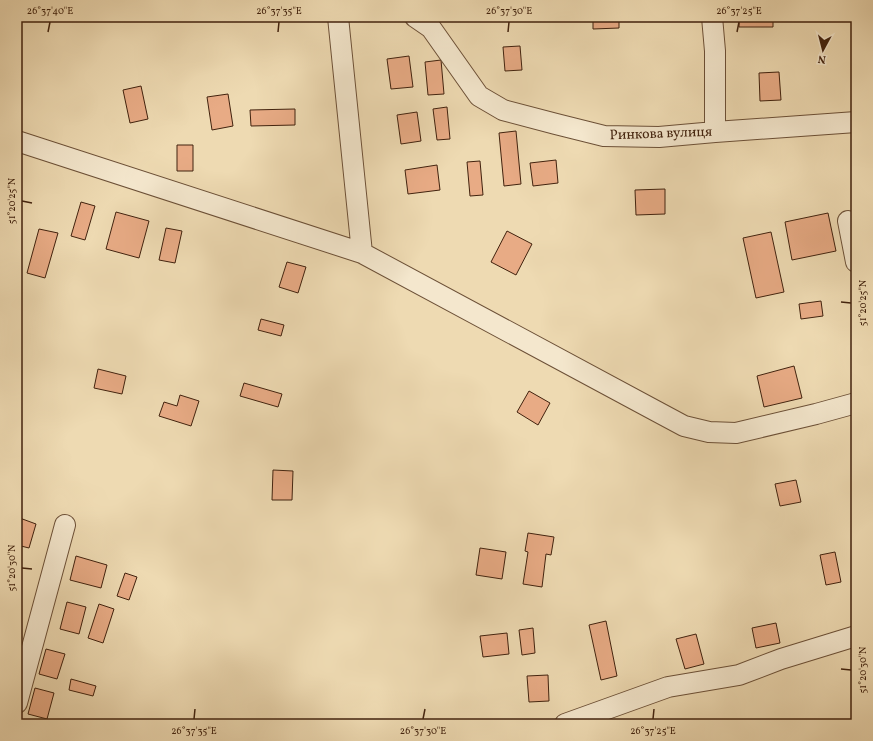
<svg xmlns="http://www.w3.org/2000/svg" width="873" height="741" font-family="Vollkorn,serif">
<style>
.building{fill:#e8ab85;stroke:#41220e}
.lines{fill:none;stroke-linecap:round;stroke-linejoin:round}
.minor-casing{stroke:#6c5037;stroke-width:22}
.minor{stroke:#f4e7cd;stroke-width:20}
.ticks{fill:none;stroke:#41220e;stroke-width:1.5}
.labels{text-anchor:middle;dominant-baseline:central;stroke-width:3;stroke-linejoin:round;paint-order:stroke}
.street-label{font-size:14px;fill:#41220e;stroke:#f4e7cd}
.neatline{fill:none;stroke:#41220e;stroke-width:1.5}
.ticks-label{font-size:10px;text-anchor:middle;fill:#41220e}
</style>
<rect width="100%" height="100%" fill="#eedab2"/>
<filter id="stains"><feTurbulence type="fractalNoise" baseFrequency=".005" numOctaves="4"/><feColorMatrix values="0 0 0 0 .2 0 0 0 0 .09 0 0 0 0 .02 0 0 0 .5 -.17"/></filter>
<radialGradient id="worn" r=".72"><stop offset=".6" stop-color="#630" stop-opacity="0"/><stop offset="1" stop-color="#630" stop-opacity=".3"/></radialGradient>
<path class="building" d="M593 17H619V28L593 29Z
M739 17H773V27H739Z
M520 46 522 70 505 71 503 47Z
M409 56 413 87 391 89 387 59Z
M441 60 444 94 428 95 425 62Z
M779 72 781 100 760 101 759 73Z
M141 86 148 119 130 123 123 90Z
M228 94 233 126 212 130 207 97Z
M447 107 450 139 437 140 433 109Z
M295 109V125L251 126 250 110Z
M417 112 421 141 401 144 397 115Z
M516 131 521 184 504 186 499 133Z
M177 145H193V171H177Z
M556 160 558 183 533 186 530 163Z
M480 161 483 195 470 196 467 162Z
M437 165 440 190 408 194 405 170Z
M665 189V214L636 215 635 190Z
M81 202 95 206 85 240 71 236Z
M116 212 149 221 139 258 106 249Z
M828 213 836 251 792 260 785 222Z
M166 228 182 231 175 263 159 260Z
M39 229 58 233 45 278 27 273Z
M507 231 532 244 516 275 491 262Z
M771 232 784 292 756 298 743 238Z
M287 262 306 267 298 293 279 287Z
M821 301 823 316 801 319 799 304Z
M261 319 284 325 281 336 258 330Z
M794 366 802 398 764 407 757 376Z
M98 369 126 376 122 394 94 388Z
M244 383 282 394 278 407 240 396Z
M529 391 550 403 538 425 517 412Z
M180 395 199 401 191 426 159 416 164 402 177 406Z
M273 470 293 471 292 500H272Z
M796 480 801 502 780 506 775 484Z
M17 517 36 524 29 548 17 545Z
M528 533 554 537 551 555 546 554 542 587 523 584 528 552 525 551Z
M480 548 506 552 502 579 476 575Z
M835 552 841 582 826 585 820 555Z
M856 552V572L853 553Z
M76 556 107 565 101 588 70 580Z
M125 573 137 577 129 600 117 596Z
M67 602 86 607 79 634 60 629Z
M99 604 114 609 103 643 88 638Z
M606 621 617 676 601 680 589 625Z
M776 623 780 643 756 648 752 628Z
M533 628 535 653 522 655 519 630Z
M507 633 509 654 483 657 480 636Z
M696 634 704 664 685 669 676 639Z
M46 649 65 654 57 679 39 674Z
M548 675 549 701 529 702 527 676Z
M71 679 96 686 93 696 69 690Z
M35 688 54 693 47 719 28 714Z"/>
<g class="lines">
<defs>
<path id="minor" d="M338 17 362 253
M415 17 431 28 479 96 503 110 556 124 604 136 659 137 715 132 856 122
M712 17 715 51V132
M17 141 362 253 656 411 684 426 709 432 736 433 816 414 856 403
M848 221 856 262
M17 703 65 525
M565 724 668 687 739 675 781 659 856 636"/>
</defs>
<use href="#minor" class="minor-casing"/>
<use href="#minor" class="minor"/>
</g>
<path class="ticks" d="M48 32 50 22M278 32 279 22M508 32 509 22M737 32 739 22M22 201 32 203M841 302 851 303M22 568 32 569M841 669 851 670M194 719 195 709M423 719 425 709M653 719 654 709"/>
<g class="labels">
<g class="street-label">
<text transform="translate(661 134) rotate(-2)">Ринкова вулиця</text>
</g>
</g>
<rect width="873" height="741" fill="none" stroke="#eedab2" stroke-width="44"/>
<g transform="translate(823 50) rotate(187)" stroke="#f4e7cd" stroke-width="3" paint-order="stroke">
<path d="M0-3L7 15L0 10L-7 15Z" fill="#41220e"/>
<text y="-6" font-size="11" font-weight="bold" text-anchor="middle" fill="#41220e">N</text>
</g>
<rect x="22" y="22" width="829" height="697" class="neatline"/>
<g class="ticks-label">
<text x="50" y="14">26°37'40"E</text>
<text x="279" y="14">26°37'35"E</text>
<text x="509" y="14">26°37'30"E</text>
<text x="739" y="14">26°37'25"E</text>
<text transform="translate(11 201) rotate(-90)" y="4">51°20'25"N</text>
<text transform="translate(862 303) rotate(-90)" y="4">51°20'25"N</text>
<text transform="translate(11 568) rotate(-90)" y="4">51°20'30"N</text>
<text transform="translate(862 670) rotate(-90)" y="4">51°20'30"N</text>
<text x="194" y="734">26°37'35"E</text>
<text x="423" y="734">26°37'30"E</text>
<text x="653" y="734">26°37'25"E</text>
</g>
<rect width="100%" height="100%" filter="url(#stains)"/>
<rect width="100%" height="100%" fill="url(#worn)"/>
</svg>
